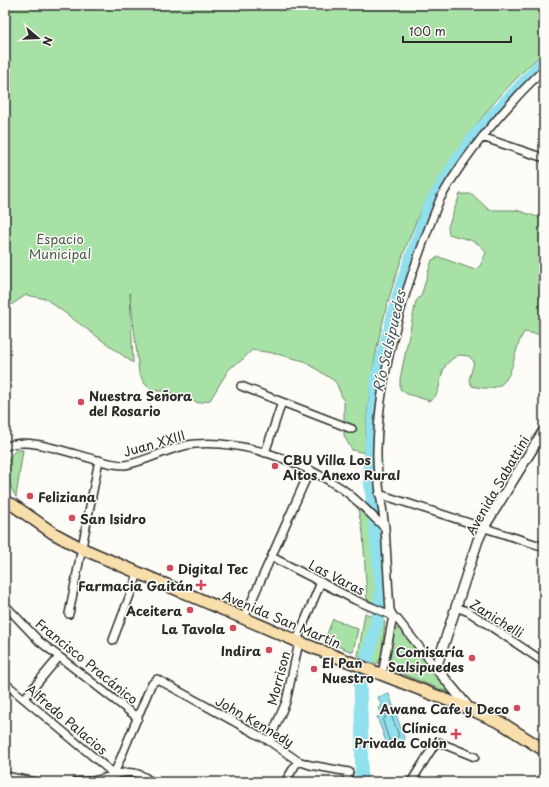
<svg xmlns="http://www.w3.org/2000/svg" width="549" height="787" font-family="'Playpen Sans',sans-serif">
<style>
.green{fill:#a8e1a6;stroke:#6a8668}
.water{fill:#90e0ed;stroke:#68989f}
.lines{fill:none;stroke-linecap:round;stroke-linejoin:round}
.shore{stroke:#537379;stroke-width:1}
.stream{stroke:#68989f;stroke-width:2}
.river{stroke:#90e0ed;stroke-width:13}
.minor-casing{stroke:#2b2b2b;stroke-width:10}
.tertiary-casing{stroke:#2b2b2b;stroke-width:12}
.primary-casing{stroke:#2b2b2b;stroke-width:14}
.minor{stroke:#fdfcf7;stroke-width:7}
.tertiary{stroke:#fdfcf7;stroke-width:9}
.primary{stroke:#f8deab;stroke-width:11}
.poi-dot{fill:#d1495b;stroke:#fdfcf7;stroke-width:1.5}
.labels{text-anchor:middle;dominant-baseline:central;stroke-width:3;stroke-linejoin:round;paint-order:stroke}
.park-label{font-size:13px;fill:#4a584a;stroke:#fdfcf7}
.poi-label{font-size:13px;font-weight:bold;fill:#2b2b2b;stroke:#fdfcf7;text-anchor:end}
.street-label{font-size:13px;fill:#2b2b2b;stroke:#fdfcf7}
.water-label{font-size:14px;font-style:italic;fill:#44585c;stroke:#fdfcf7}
</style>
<rect width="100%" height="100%" fill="#fdfcf7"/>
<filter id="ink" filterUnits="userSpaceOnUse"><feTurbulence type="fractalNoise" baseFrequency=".025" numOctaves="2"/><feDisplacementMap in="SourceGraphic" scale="8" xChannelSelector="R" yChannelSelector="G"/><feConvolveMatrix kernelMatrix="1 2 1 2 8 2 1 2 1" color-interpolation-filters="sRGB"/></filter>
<g filter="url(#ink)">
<path class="green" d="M5 5H544V52C500 91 461 140 432 191 427 199 422 208 418 217 386 292 367 372 365 453L352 450 344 436V402L336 382 304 361 273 353 252 350 242 360 229 369 210 400 199 403 164 391H152L145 384 139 373 130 293 133 363 46 299 26 295 5 309Z
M460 194H472L489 210H516L544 219V335L524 332C508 359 518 398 472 386L469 380 474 362 469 356 459 355C454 357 449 361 446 365 438 376 443 393 430 401L407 394 400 389V379L416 301 421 296 432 260 439 257 475 270 480 266 486 253C480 239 462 239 449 234L448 227Z
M17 450H23L16 497C7 482 0 460 17 450Z
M358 509 380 529 385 606 367 600 363 533Z
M365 613 385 622 381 658 377 664 358 656Z
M333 619 358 629 353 652 324 641Z
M399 628 450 692 449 693 390 669 387 663 392 631Z
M125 774 140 777 146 782H95Z"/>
<path class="water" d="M389 694 405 740 388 747 377 717 382 715 379 708 382 707 378 697Z"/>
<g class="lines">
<path class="shore" d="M388 706 399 736 391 741 389 740 383 721 386 716 385 710Z"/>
<path class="stream" d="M130 782 142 779"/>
<path class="river" d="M361 782 362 742 360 685 377 621 382 592 369 469 377 378 400 290 428 209 454 165 477 133 544 61"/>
<defs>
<path id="minor" d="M482 137 544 158
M241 386 282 402 265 453
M282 402 352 429
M5 447C32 432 93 465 125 465 149 461 171 446 195 444 245 440 300 461 341 488 357 499 370 514 384 527
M379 494 544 547
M272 557 355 600 393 616
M5 605 39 641 138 718
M456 607 469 612 541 660 544 664
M69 614 99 460
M244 618 310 470
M113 640 138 574
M436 668 398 620 393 616 390 610C388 583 387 555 385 528 382 502 376 477 377 450 379 364 408 279 440 199 465 154 507 105 544 69
M382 675 393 616
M5 683 114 774 151 685 157 679 269 741 298 761 310 765 349 772 346 782
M24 699 59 657
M269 741 286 702 298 647 299 635 321 582
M5 776 37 782
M75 782C83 781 93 782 101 779 119 774 134 766 151 782
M285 782 298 761
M411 782 435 744 438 742 475 757
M542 782 544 779"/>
<path id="tertiary" d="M470 709 436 668 478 540 484 527 544 430"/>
<path id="primary" d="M5 502 13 505 53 533 83 549 299 642 470 709 503 724 544 750"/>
</defs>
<use href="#minor" class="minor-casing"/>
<use href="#tertiary" class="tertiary-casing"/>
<use href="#primary" class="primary-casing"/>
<use href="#minor" class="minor"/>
<use href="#tertiary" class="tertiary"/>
<use href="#primary" class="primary"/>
</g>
</g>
<g class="poi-dot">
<circle cx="81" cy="402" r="4"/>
<circle cx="275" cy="466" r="4"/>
<circle cx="30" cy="496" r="4"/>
<circle cx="72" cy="518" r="4"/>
<circle cx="170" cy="568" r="4"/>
<path d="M199 579h4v4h4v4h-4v4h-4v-4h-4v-4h4z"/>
<circle cx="190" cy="610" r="4"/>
<circle cx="233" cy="628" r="4"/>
<circle cx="269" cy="650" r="4"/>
<circle cx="472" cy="658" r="4"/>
<circle cx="314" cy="669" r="4"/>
<circle cx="517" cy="708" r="4"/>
<path d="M454 728h4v4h4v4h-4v4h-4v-4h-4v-4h4z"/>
</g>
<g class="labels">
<g class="park-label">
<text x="60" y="238">Espacio<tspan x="60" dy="15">Municipal</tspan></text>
</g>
<g class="poi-label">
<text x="89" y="395" text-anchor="start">Nuestra Señora<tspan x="89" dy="15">del Rosario</tspan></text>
<text x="283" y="459" text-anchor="start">CBU Villa Los<tspan x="283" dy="15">Altos Anexo Rural</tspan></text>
<text x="38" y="496" text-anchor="start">Feliziana</text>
<text x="80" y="518" text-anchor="start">San Isidro</text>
<text x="178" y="568" text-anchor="start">Digital Tec</text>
<text x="193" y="585">Farmacia Gaitán</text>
<text x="182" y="610">Aceitera</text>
<text x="225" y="628">La Tavola</text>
<text x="261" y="650">Indira</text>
<text x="464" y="651">Comisaría<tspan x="464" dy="15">Salsipuedes</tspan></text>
<text x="322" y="662" text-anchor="start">El Pan<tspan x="322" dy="15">Nuestro</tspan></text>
<text x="509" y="708">Awana Cafe y Deco</text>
<text x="447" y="727">Clínica<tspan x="447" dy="15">Privada Colón</tspan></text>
</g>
<g class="street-label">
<text transform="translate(154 443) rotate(-16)">Juan XXIII</text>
<text transform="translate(497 485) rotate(-60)">Avenida Sabattini</text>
<text transform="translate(337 577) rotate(27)">Las Varas</text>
<text transform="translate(497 618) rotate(32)">Zanichelli</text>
<text transform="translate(282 619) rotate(23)">Avenida San Martín</text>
<text transform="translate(87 661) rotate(39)">Francisco Pracánico</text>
<text transform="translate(278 678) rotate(-75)">Morrison</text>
<text transform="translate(67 719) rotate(40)">Alfredo Palacios</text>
<text transform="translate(255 721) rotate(30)">John Kennedy</text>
</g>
<g class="water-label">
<text transform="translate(389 341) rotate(-77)">Río Salsipuedes</text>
</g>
</g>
<rect width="549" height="787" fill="none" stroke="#fdfcf7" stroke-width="20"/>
<rect x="10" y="10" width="529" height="767" fill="none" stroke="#2b2b2b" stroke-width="1.5" filter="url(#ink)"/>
<g transform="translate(38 38) rotate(109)" stroke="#fdfcf7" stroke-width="3" paint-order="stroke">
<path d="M0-3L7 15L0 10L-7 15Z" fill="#2b2b2b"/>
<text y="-6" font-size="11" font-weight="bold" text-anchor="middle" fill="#2b2b2b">N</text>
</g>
<path d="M403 36v6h108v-6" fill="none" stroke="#2b2b2b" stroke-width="2"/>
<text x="409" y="36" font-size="12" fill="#2b2b2b" stroke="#fdfcf7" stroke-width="3" paint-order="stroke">100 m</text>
</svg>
